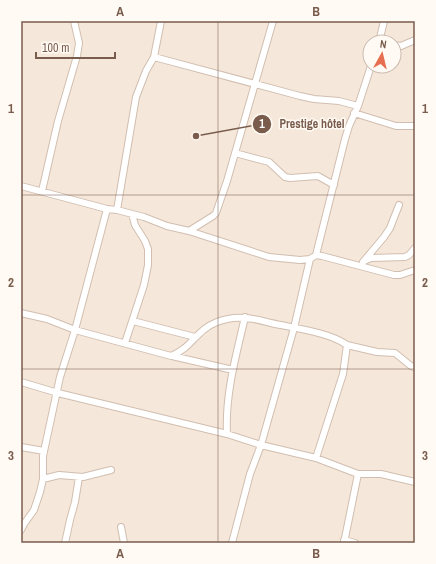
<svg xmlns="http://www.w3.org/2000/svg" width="436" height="564" font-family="'Archivo Narrow',sans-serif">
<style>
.residential{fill:#f5e8da;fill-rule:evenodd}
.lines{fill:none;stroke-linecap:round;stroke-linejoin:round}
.street-casing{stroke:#d1beb0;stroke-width:8}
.street{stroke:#fff;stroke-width:6}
.grid{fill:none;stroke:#7a5c4d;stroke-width:1;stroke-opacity:0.55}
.leader{fill:none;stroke:#7a5c4d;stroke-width:1.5}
.callout-dot{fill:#7a5c4d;stroke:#fffaf3;stroke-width:1.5}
.mark-label{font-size:12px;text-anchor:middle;font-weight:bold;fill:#fff}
.callout-label{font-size:12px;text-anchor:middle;font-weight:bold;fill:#7a5c4d;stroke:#fffaf3;stroke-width:3;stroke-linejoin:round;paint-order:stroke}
.neatline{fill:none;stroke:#7a5c4d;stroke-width:1.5}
.grid-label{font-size:13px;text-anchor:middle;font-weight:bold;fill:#7a5c4d}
</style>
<rect width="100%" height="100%" fill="#fdf6ec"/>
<path class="residential" d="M21 21H415V543H21ZM370 42H394V66H370Z"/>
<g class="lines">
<defs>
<path id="street" d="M380 38 388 42
M379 42 384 21
M394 45 401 46 415 40
M154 57 161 21
M354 113 396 126H415
M235 153 269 162 285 177 290 178 318 176 334 185
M21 186 107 209 117 210 144 217 167 226 189 231 269 257 300 260 310 259 316 255 322 256 394 275H400L415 270
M42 191 58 121 77 56 79 43 74 21
M117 210 136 97 146 71 154 57 300 96 314 99 339 101 358 106
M189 231 213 216 216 213 227 181 273 21
M316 255 345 139 349 126 358 106 371 66
M364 261 371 258 405 257 409 255 415 248
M363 262 384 237 390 228 399 205
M21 313 47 319 75 330 171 356C192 348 196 330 217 322 225 319 236 317 244 318 253 318 263 321 271 323 293 328 329 332 347 345L343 374 316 458
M133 321 195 337
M125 343 144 285 148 265V249L145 241 135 225 132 214
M347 345 377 352 395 353 411 366 415 367
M172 356 233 370
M21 382 58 393 227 434 261 445 316 458 358 474H381L415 482
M227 434C225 394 236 356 245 317
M21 447 44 451
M43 479 59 475 83 477 111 470
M121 527 124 543
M21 530 24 524 34 510 40 492 43 479V456L60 377 75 330 107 209
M344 540 355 543
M65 543 70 520 75 502 79 477
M232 543 250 474 261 445 294 328 310 259
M344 543 358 474"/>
</defs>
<use href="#street" class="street-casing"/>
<use href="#street" class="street"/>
</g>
<path class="grid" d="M218 21V543M21 195H415M21 369H415"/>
<path class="leader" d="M196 136L262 124"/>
<g class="callout-dot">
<circle cx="196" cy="136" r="4"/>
<circle cx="262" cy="124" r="10"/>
</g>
<g class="mark-label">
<text x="262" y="128">1</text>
</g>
<g class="callout-label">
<text x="312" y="128">Prestige hôtel</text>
</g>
<rect width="436" height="564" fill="none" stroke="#fffaf3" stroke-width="44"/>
<g transform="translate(382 54) rotate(8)"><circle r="19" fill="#fffaf3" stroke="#cabbb1"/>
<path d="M0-3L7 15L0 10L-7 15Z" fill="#e76f51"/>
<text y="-6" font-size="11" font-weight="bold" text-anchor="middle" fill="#7a5c4d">N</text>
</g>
<path d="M36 52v6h79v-6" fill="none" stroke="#7a5c4d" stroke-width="2"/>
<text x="42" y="52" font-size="12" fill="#7a5c4d" stroke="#fffaf3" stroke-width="3" paint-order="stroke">100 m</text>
<rect x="22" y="22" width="392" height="520" class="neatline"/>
<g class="grid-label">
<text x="120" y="16">A</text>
<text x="316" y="16">B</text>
<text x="11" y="113">1</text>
<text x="425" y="113">1</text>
<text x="11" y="287">2</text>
<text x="425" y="287">2</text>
<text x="11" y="460">3</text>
<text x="425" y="460">3</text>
<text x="120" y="558">A</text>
<text x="316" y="558">B</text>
</g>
</svg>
